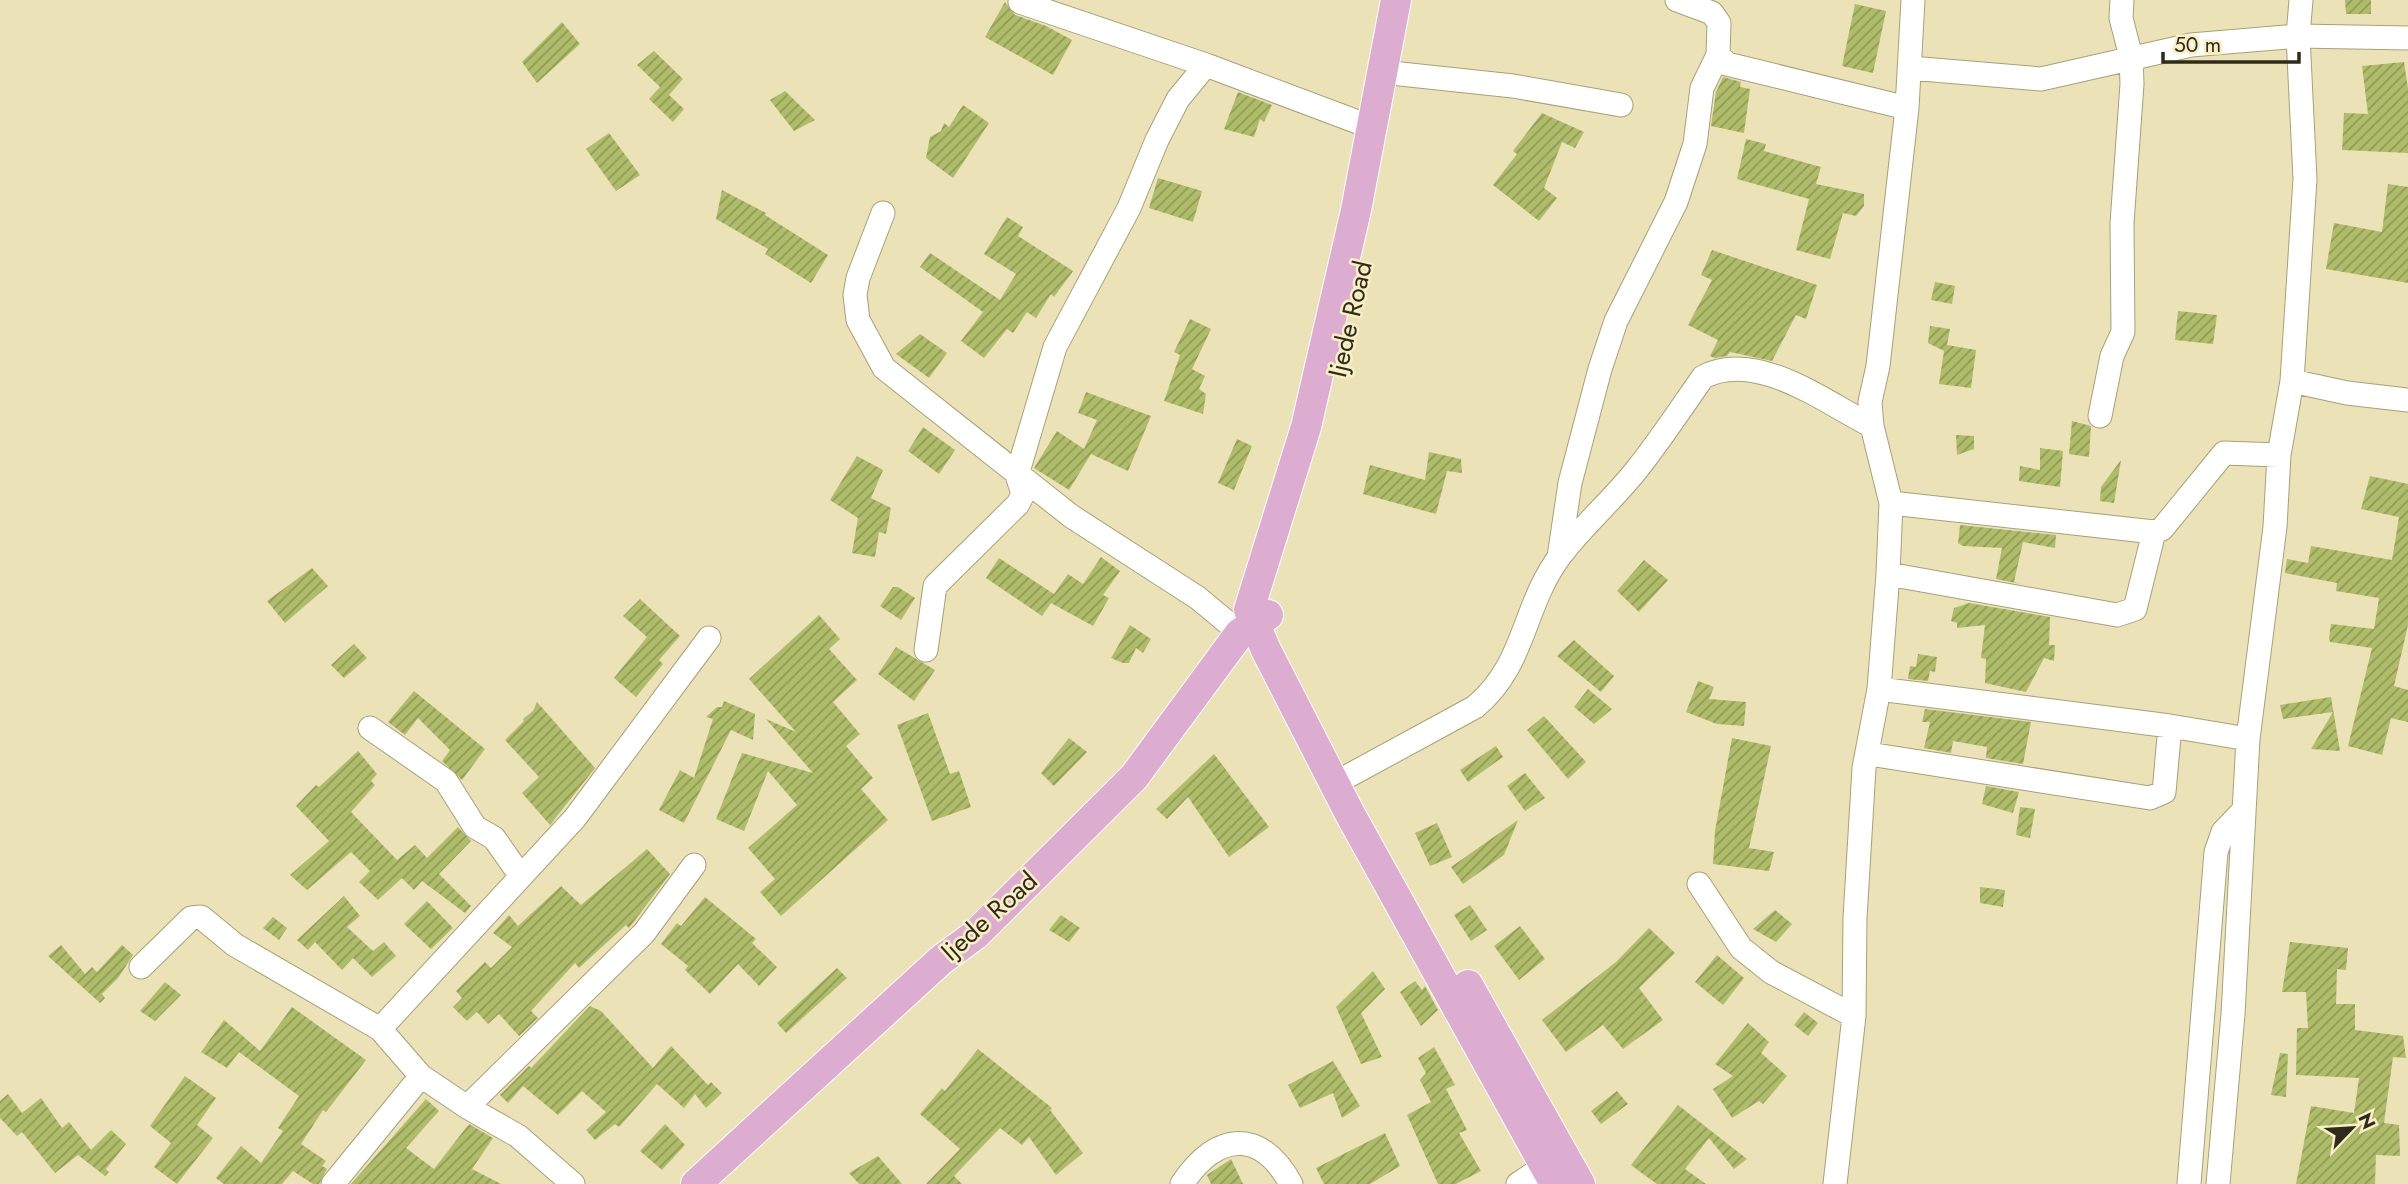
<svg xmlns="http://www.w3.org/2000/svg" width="2408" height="1184" font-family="Jost,sans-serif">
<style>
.building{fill:url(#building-hatch)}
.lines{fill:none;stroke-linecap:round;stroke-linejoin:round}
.minor-casing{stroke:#a9a077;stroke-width:25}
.major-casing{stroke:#fff;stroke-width:32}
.minor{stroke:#fff;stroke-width:23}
.major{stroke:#dcadd0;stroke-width:30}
.labels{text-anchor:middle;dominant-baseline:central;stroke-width:5;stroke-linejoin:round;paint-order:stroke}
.street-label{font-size:26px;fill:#2f2b1b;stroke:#f9efc4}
</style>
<defs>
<pattern id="building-hatch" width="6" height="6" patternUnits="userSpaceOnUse" patternTransform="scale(1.75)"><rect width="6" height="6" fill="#afbd6a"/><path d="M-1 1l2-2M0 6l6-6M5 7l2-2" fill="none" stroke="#8f9a56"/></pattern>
</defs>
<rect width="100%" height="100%" fill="#ece2b7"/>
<path class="building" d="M2345 0H2371V14H2346Z
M1005 2 1015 15 1046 26 1072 40 1053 75 985 37Z
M1855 4 1886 11 1873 73 1842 66Z
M562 22 580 44 537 83 522 62Z
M654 51 683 79 669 95 684 109 673 122 649 99 660 87 637 65Z
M2404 62 2408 88V153L2342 150 2344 113 2368 114 2362 66Z
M1723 77 1741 82 1740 87 1750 89 1744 133 1711 126 1716 92Z
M785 91 815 120 794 131 770 100Z
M1238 92 1272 105 1264 122 1260 119 1254 137 1224 129Z
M963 105 989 123 953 178 926 158 930 137 941 131 944 123 949 127Z
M1542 113 1584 132 1575 148 1562 142 1544 188 1557 198 1539 221 1493 185 1517 154 1513 151Z
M609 133 640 175 616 191 586 149Z
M1746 139 1766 144 1764 151 1821 167 1816 184 1864 194V206L1856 216 1843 213 1830 259 1796 250 1809 199 1737 179Z
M1158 178 1202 191 1193 222 1149 208Z
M2388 184 2408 187V283L2326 269 2334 223 2382 232Z
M722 190 766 213 765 215 828 255 811 283 765 254 768 249 716 219Z
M1007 217 1023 227 1018 236 1073 271 1054 297 1051 294 1036 318 1027 312 1013 333 1007 329 984 358 961 341 983 312 920 267 930 253 1000 300 1016 274 984 254Z
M1712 250 1817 285 1806 319 1796 315 1772 361 1730 352 1727 356 1715 358 1710 356 1718 340 1688 325 1712 280 1701 275Z
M1935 282 1955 286 1952 304 1931 300Z
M2178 311 2217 315 2213 344 2175 340Z
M1190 319 1211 329 1192 369 1205 376 1199 389 1206 394 1203 414 1164 401 1180 355 1174 352Z
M1930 326 1950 329 1947 345 1976 350 1971 388 1939 384 1944 351 1928 343Z
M920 334 947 353 929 378 896 354Z
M1086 392 1151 416 1128 471 1091 454 1069 490 1034 468 1057 431 1084 449 1097 420 1078 413Z
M2072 421 2091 426 2089 457 2069 454Z
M923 427 955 450 939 474 908 451Z
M1956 435 1974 436V449L1957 455Z
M1237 439 1252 446 1234 490 1218 483Z
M2040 448 2063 451 2060 487 2019 481 2020 466 2040 470Z
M1429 452 1461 459 1462 473 1447 471 1436 514 1363 494 1370 465 1425 480Z
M857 456 883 470 871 498 891 508 886 534 879 532 875 557 852 553 858 518 830 500Z
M2121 460 2114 503 2100 501 2101 487Z
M2370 476 2408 484V625L2394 686 2408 690V722L2391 718 2382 755 2348 746 2372 648 2330 642 2329 638 2331 624 2374 629 2379 598 2336 591 2337 583 2285 573 2287 559 2308 563 2311 546 2392 560 2399 517 2361 509Z
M1960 525 2056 535 2055 548 2023 542 2014 582 2021 584 1996 579 2002 548 1963 546 1958 543Z
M1101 557 1120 571 1103 595 1109 598 1093 626 1051 603 1042 616 986 578 999 558 1054 594 1068 574 1083 584Z
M1644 560 1668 580 1639 612 1617 591Z
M312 568 328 586 285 623 267 601Z
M893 587H898L915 598 901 620 880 606Z
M640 599 680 636 659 660 663 664 636 697 614 678 647 637 623 616Z
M1969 603 2050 617 2049 645H2055L2054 661 2044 658 2026 692 1985 683 1986 659 1981 658 1985 625 1957 628V623L1951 621 1954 608Z
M819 615 840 639 829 649 857 680 833 702 860 734 846 746 873 778 861 789 888 820 781 916 760 892 775 879 748 848 797 805 768 771 744 831 716 819 742 753 813 773 766 719 796 732 749 679Z
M1130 625 1151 639 1143 653 1136 648 1129 663H1123L1111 658Z
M1574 640 1614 676 1601 692 1557 656Z
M354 644 367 658 344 678 331 665Z
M896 647 935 670 914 701 878 674Z
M1918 654 1937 657 1935 672 1930 671 1928 681 1908 679 1910 666 1916 667Z
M1698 681 1714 687 1709 699 1746 702 1744 726 1717 724 1686 712Z
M1588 689 1612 709 1594 724 1574 707Z
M414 691 485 749 462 780 442 761 450 750 418 718 405 735 388 722Z
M2331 697 2340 751 2311 749 2333 712 2283 719 2280 705Z
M724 701 755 714 753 740 731 730 684 823 659 810 680 770 694 778 713 719 706 717 717 707H722Z
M537 702 595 768 550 825 522 793 539 777 505 740 524 721 523 719 533 711Z
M1925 709 2031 722 2023 764 1986 758 1987 747 1953 741 1951 753 1924 748 1930 722H1922Z
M928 713 950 774 959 771 971 807 932 821 897 725Z
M1544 716 1586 762 1568 779 1527 730Z
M1069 738 1087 752 1054 786 1041 773Z
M1732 738 1771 746 1749 848 1774 852 1769 871 1713 864 1715 831Z
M1496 746 1503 757 1468 782 1460 770Z
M358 751 377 774 371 781 375 785 351 812 397 860 415 845 427 858 458 827 471 841 439 874 471 906 465 913 422 881 414 890 402 878 378 900 359 882 370 871 351 852 307 890 290 875 329 841 296 806 316 785 319 787Z
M1214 754 1269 827 1229 857 1188 797 1167 819 1156 809Z
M1525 773 1545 798 1525 811 1507 786Z
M1986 786 2019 792 2013 813 1982 804Z
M2020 807 2035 809 2030 838 2016 835Z
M1518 820 1504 855 1463 884 1451 867Z
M1437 823 1452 857 1430 866 1415 833Z
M647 849 670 874 629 928 626 925 579 968 575 963 531 1011 538 1018 519 1036 499 1014 488 1024 477 1012 467 1021 453 1007 462 998 456 991 485 962 491 968 512 947 493 933 509 915 518 926 561 886 581 905Z
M1980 887 2005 890 2003 907 1980 903Z
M344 896 360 916 347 927 373 951 384 942 396 956 372 977 353 958 342 970 315 942 308 950 297 940Z
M705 897 756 939 752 943 777 967 759 986 738 964 710 994 685 970 688 966 661 944 677 923 681 926Z
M427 901 453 928 431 949 404 924Z
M1470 905 1487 930 1471 941 1454 915Z
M1775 910 1792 924 1776 942 1753 929Z
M1061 915 1080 928 1069 942 1049 930Z
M273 917 287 928 279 940 263 928Z
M1520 926 1545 959 1519 980 1494 946Z
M1649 928 1675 953 1639 988 1663 1020 1623 1049 1603 1025 1566 1052 1542 1020 1616 962Z
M2290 942 2348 948 2346 970 2337 969 2336 1004H2355V1030L2403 1036 2406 1058 2393 1057 2384 1123 2399 1125 2400 1156 2376 1155 2375 1184H2296L2311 1106 2354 1113 2359 1078 2296 1075 2297 1028H2308L2306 992H2282Z
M61 945 85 974 92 967 97 972 122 945 133 955 118 978 102 994 105 998 100 1003 48 956Z
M1717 955 1744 978 1723 1005 1695 982Z
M837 968 847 978 786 1033 777 1023Z
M1373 971 1385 989 1361 1013 1382 1057 1361 1064 1336 1007Z
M1415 981 1422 990 1425 986 1438 1010 1421 1026 1400 992Z
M165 982 181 995 155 1021 140 1011Z
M590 1006 601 1011 653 1068 671 1046 708 1085 711 1082 722 1093 706 1108 695 1094 684 1108 657 1084 619 1127 615 1124 595 1140 586 1130 606 1112 582 1091 558 1115 523 1086 508 1103 500 1095 529 1066 531 1068Z
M292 1007 366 1060 326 1112 323 1110 301 1144 326 1161 322 1166 327 1169 319 1184H313L293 1171 282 1184H224L216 1178 241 1146 261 1163 283 1131 278 1128 299 1096 239 1052 227 1068 201 1052 224 1020 260 1051Z
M1804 1012 1818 1023 1808 1036 1794 1025Z
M1748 1023 1769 1042 1761 1053 1787 1076 1763 1104 1759 1101 1732 1118 1713 1089 1733 1076 1715 1064Z
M1434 1047 1455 1085 1446 1089 1467 1130 1459 1133 1481 1171 1456 1184H1438L1407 1115 1431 1102 1420 1080 1426 1073 1418 1058Z
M978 1049 1052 1108 1050 1110 1083 1153 1056 1175 1029 1137 1022 1145 1000 1128 954 1176 962 1184H926L960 1149 920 1114 942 1088 945 1091Z
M2280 1053 2288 1054 2286 1097 2271 1095Z
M1333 1061 1360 1106 1342 1118 1333 1093 1300 1108 1288 1085Z
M185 1076 216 1098 197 1125 213 1138 177 1184 154 1167 171 1143 150 1126Z
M1617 1091 1628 1104 1601 1124 1591 1111Z
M8 1094 22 1113 41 1098 62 1128 69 1122 91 1150 111 1130 126 1144 106 1169 109 1172 105 1176 78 1155 55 1173 22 1132 17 1136 0 1118V1101Z
M426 1099 439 1111 406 1148 434 1169 469 1124 493 1138 472 1169 501 1184H351Z
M1678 1105 1710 1130 1747 1159 1734 1169 1709 1138 1685 1169 1706 1184H1657L1643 1174 1631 1165Z
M665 1124 685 1145 662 1170 640 1151Z
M1385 1133 1400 1166 1370 1184H1324L1316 1168Z
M878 1156 902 1184H859L849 1173Z
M1231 1159 1243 1184H1211L1207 1175Z"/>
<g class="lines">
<defs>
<path id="minor" d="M1677 0 1712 13 1719 23 1718 55 1727 64 1907 108
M1020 2 1206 65 1371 127
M1910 68 2041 79 2191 45 2298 36 2408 38
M1382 72 1513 86 1621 105
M883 213 858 278 855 295 858 320 884 368 1071 516 1198 598 1240 633
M2292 381 2347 393 2408 400
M2100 416 2112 356 2123 332 2122 223 2132 84 2131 57 2121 18 2122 0
M1891 503 2154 532 2162 529 2224 453 2279 455
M1559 557 1570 483 1600 369 1616 321 1676 202 1695 144 1702 88 1718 55
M1888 574 2117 615 2135 609 2154 532
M926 650 935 586 1018 504 1023 494 1017 475 1055 347 1129 208 1157 140 1178 99 1206 65
M1879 689 2170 726 2248 739
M370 728 446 781 475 827 494 838 520 875
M1869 754 2150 798 2164 792 2170 726
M1350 775 1475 707C1526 665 1522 607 1560 556 1583 525 1614 499 1638 468 1661 439 1682 407 1703 377 1757 349 1824 402 1872 426
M1699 884 1741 948 1771 972 1854 1016
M141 967 191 918 201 917 235 945 380 1029 421 1076 467 1107 518 1136 573 1184
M380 1029 575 818 709 638
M467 1107 644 933 694 865
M333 1184 421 1076
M1182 1184C1216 1133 1260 1127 1291 1184
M1518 1184 1545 1166
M1835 1184 1854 1016 1855 918 1864 768 1879 689 1888 574 1891 503 1872 426 1870 402 1878 366 1907 108 1913 0
M2189 1184 2216 852 2223 832 2244 810
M2218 1184 2233 1014 2248 739 2275 527 2279 455 2292 381 2305 179 2298 36 2301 0"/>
<path id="major" d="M1396 0 1356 210 1306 427 1249 610 1266 650 1350 814 1555 1184
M1468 985 1580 1184
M696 1184 941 960 975 935 1134 777 1240 633 1268 615"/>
</defs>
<use href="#minor" class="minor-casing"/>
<use href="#major" class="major-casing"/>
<use href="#minor" class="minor"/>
<use href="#major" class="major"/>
</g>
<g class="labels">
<g class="street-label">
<text transform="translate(1350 319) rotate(-77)">Ijede Road</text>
<text transform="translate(989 916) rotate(-42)">Ijede Road</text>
</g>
</g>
<g transform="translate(2352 1128) rotate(65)" stroke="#f9efc4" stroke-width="5" paint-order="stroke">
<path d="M0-5L12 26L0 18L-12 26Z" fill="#2f2b1b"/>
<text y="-10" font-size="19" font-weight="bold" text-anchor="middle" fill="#2f2b1b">N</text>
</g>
<path d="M2163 52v10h136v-10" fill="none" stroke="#2f2b1b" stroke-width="3.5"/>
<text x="2174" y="52" font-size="21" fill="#2f2b1b" stroke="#f9efc4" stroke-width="5" paint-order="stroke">50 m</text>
</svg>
